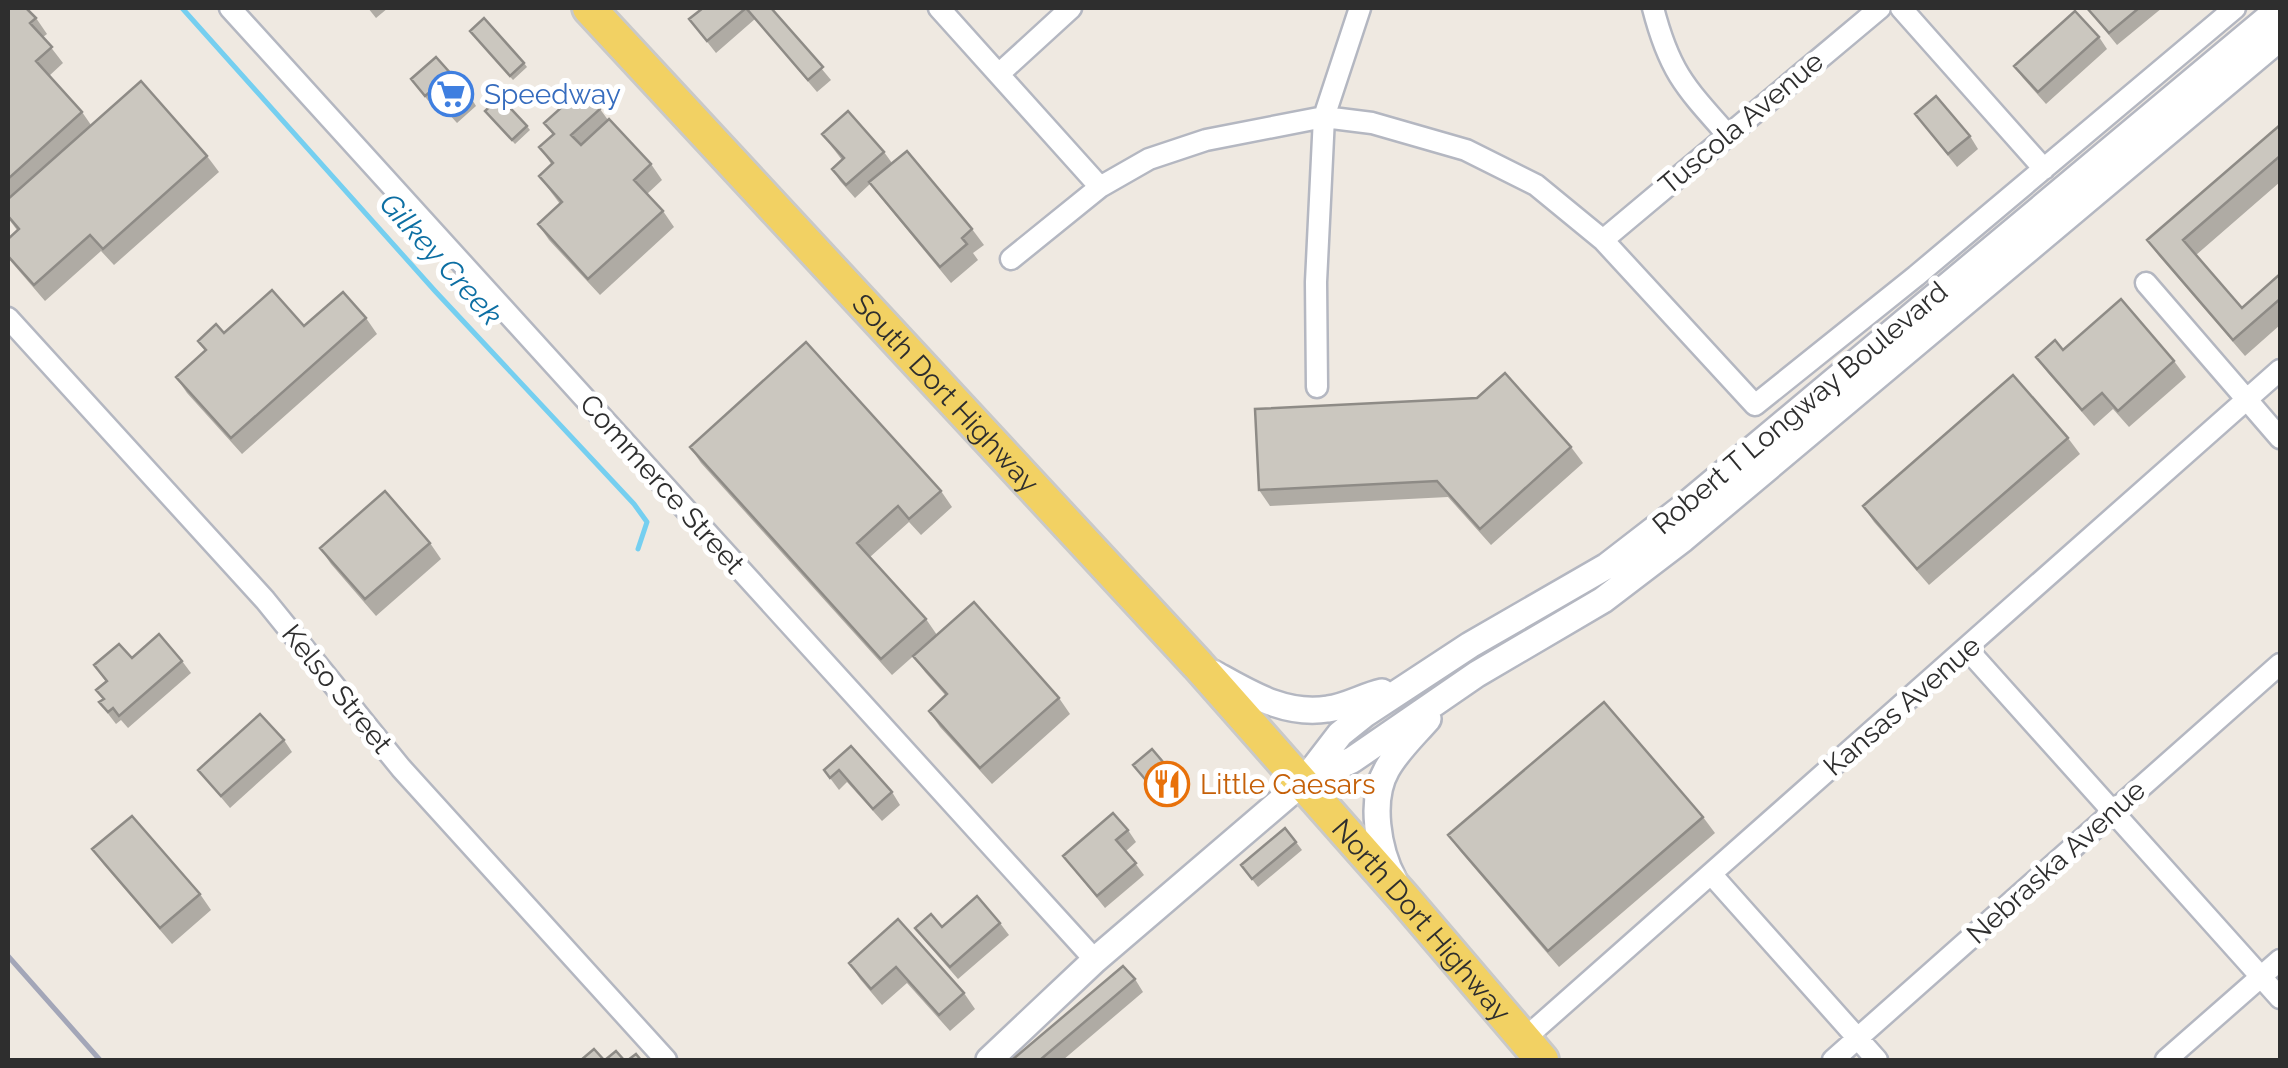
<svg xmlns="http://www.w3.org/2000/svg" width="2288" height="1068" font-family="Raleway,sans-serif">
<style>
.lines{fill:none;stroke-linecap:round;stroke-linejoin:round}
.stream{stroke:#75cff0;stroke-width:5}
.minor-casing{stroke:#b4b7c1;stroke-width:25}
.tertiary-casing{stroke:#b4b7c1;stroke-width:30}
.primary-casing{stroke:#c9c9c9;stroke-width:38}
.minor{stroke:#fff;stroke-width:20}
.tertiary{stroke:#fff;stroke-width:25}
.primary{stroke:#f2d163;stroke-width:32}
.rail{stroke:#a3a6b8;stroke-width:5}
.wall{fill:#afaba4}
.building{fill:#cbc7bf;stroke:#8e8b86;stroke-width:2.5}
.labels{text-anchor:middle;dominant-baseline:central;stroke-width:10;stroke-linejoin:round;paint-order:stroke}
.shop-label{font-size:28px;fill:#366cbe;stroke:#fff;text-anchor:start}
.street-label{font-size:28px;fill:#2e2e2e;stroke:#fff}
.food-label{font-size:28px;fill:#c56008;stroke:#fff;text-anchor:start}
.water-label{font-size:30px;font-style:italic;fill:#0d6fa3;stroke:#fff}
</style>
<rect width="100%" height="100%" fill="#efe9e1"/>
<g class="lines">
<path class="stream" d="M182 8 435 291 634 504 647 522 638 549"/>
<defs>
<path id="minor" d="M230 8 1095 960
M939 8 1100 187
M1653 8C1669 70 1684 86 1726 133
M1901 8 2044 169
M1000 73 1071 8
M1603 240 1880 8
M1011 259 1100 187 1149 159 1206 140 1324 117 1372 123 1466 150 1536 185 1603 240 1755 405 1916 276 2235 8
M2146 283 2280 438
M8 318 265 600 401 768 666 1060
M1317 387 1316 282 1324 117 1360 8
M1967 649 2280 998
M1712 875 1877 1060
M1523 1040 2280 370
M1833 1060 2280 664
M2166 1060 2280 960"/>
<path id="tertiary" d="M1213 673C1249 693 1285 716 1328 709 1346 707 1364 696 1382 692
M1303 782 1352 760 1477 674 1603 600 1683 539 2280 38
M1394 880C1378 850 1369 800 1387 769 1397 751 1414 735 1428 719
M989 1060 1095 960 1303 782 1340 734 1365 714 1470 645 1607 566 1682 508 2280 8"/>
<g id="primary">
<path id="s1" d="M589 8 1198 665 1403 897 1542 1060"/>
</g>
</defs>
<use href="#minor" class="minor-casing"/>
<use href="#tertiary" class="tertiary-casing"/>
<use href="#primary" class="primary-casing"/>
<use href="#minor" class="minor"/>
<use href="#tertiary" class="tertiary"/>
<use href="#primary" class="primary"/>
<path class="rail" d="M8 956 100 1060"/>
</g>
<path class="wall" d="M8 8 36 18 47 34 43 37 63 63 49 76 82 112 91 125 207 156 219 172 114 265 101 251 45 301 8 258V239L17 230 8 218Z
M368 8H388L376 18Z
M703 8H771L831 80 817 92 755 19 716 53 689 19Z
M2087 8H2162L2117 45Z
M473 35 524 63 527 67 513 80Z
M2099 37 2107 49 2046 104 2023 78 2014 66Z
M411 79 468 93 476 106 457 123 439 103 434 108Z
M600 109 608 120 651 164 662 180 647 194 663 211 674 227 600 295 549 240 538 224 560 204 539 176 552 165 539 147 553 135 544 123Z
M1915 114 1970 136 1978 149 1957 167Z
M488 115 527 126 530 130 515 144Z
M2280 125V182L2196 255 2242 308 2280 274V325L2245 356 2159 256 2147 240Z
M822 134 884 152 892 163 972 229 984 245 973 253 978 260 951 283 881 198 870 184 855 198 840 181 832 169 842 160Z
M366 318 377 334 242 454 187 393 176 377 205 351 198 341 224 333 304 326Z
M2063 350 2174 361 2186 377 2129 427 2113 409 2094 426 2048 373 2036 357Z
M2068 438 2080 454 1929 585 1874 522 1863 506Z
M690 447 941 491 952 507 921 535 909 522 870 557 926 619 937 635 892 675 701 463Z
M1571 447 1583 463 1491 545 1448 497 1270 506 1259 490Z
M430 543 441 559 376 616 331 564 320 548Z
M913 656 1059 698 1070 714 992 784 940 727 929 711 946 696 925 672Z
M132 658 182 661 191 673 128 728 121 720 116 724 99 702 103 699 96 690 106 682 94 665Z
M284 740 292 752 230 808 198 770Z
M851 746 892 792 900 805 882 821 847 782 839 790 824 770Z
M1133 765 1180 782 1186 790 1166 807Z
M1703 817 1715 833 1559 967 1460 851 1448 835Z
M1128 830 1136 842 1126 851 1144 875 1105 908 1063 856Z
M1296 842 1302 850 1258 887 1241 865Z
M92 849 200 894 211 910 172 944 104 865Z
M898 919 964 993 975 1009 950 1031 907 983 882 1005 860 979 849 963Z
M1000 923 1009 935 958 979 924 940 915 928Z
M1135 979 1143 992 1063 1060H1012Z"/>
<path class="building" d="M8 8H26L36 18 30 23 52 47 36 61 82 112 8 179Z
M703 8H746L707 41 689 19Z
M746 8H771L823 67 808 80Z
M2087 8H2139L2109 33Z
M2075 11 2099 37 2038 92 2014 66Z
M484 18 524 63 510 76 470 31Z
M436 57 468 93 448 110 431 91 425 96 411 79Z
M141 81 207 156 103 249 90 235 34 285 8 256V239L19 229 8 216V199Z
M582 89 600 109 571 135 581 145 609 119 651 164 634 180 663 211 588 279 538 224 562 202 539 176 553 163 539 147 554 134 544 123Z
M1936 96 1970 136 1948 154 1915 114Z
M500 97 527 126 512 140 485 111Z
M848 111 884 152 846 185 832 169 844 158 822 134Z
M2280 125V156L2183 240 2242 308 2280 274V299L2233 340 2147 240Z
M907 151 972 229 962 238 967 244 940 267 869 182Z
M272 290 304 326 343 292 366 318 231 438 176 377 206 350 198 341 216 324 224 333Z
M2121 299 2174 361 2118 411 2102 393 2082 410 2036 357 2055 340 2063 350Z
M806 342 941 491 909 519 898 506 857 543 926 619 881 659 690 447Z
M1505 373 1571 447 1480 529 1437 481 1259 490 1255 409 1477 398Z
M2013 375 2068 438 1917 569 1863 506Z
M385 491 430 543 365 599 320 548Z
M974 602 1059 698 980 768 929 711 947 694 913 656Z
M159 634 182 661 119 716 113 708 108 712 99 702 104 699 96 690 107 681 94 665 119 644 132 658Z
M1604 702 1703 817 1548 951 1448 835Z
M260 714 284 740 221 796 198 770Z
M851 746 892 792 873 809 839 770 830 778 824 770Z
M1152 749 1180 782 1161 798 1133 765Z
M1113 813 1128 830 1116 840 1136 863 1097 896 1063 856Z
M132 816 200 894 160 928 92 849Z
M1285 828 1296 842 1252 879 1241 865Z
M977 896 1000 923 950 967 915 928 931 914 942 927Z
M898 919 964 993 939 1015 896 967 871 989 849 963Z
M1123 966 1135 979 1040 1060H1012Z
M594 1049 604 1060H581Z
M616 1051 624 1060H605Z
M636 1054 641 1060H628Z"/>
<defs>
<symbol id="supermarket-ring" viewBox="-11 -11 22 22"><circle r="9.5" fill="#fff" stroke="#3f7fe0" stroke-width="1.5"/><path d="M-6-5.5h2.5l.6 2H6L4.5 2H-2.5L-4.4-4H-6ZM-1.5 3.2a1.3 1.3 0 1 0 .1 0ZM3 3.2a1.3 1.3 0 1 0 .1 0Z" fill="#3f7fe0"/></symbol>
<symbol id="restaurant-ring" viewBox="-11 -11 22 22"><circle r="9.5" fill="#fff" stroke="#e8710a" stroke-width="1.5"/><path d="M-5-6h1v4h1v-4h1v4h1v-4h1v5L-1.5 .5V6h-2V.5L-5-1ZM5-6V6H3V1.5H1.5Q1.5-4 5-6Z" fill="#e8710a"/></symbol>
</defs>
<g fill-rule="evenodd">
<use href="#supermarket-ring" x="426" y="69" width="50" height="50"/>
<use href="#restaurant-ring" x="1142" y="759" width="50" height="50"/>
</g>
<g class="labels">
<g class="shop-label">
<text x="484" y="94">Speedway</text>
</g>
<g class="street-label">
<text transform="translate(1741 123) rotate(-40)">Tuscola Avenue</text>
<text stroke="none"><textPath href="#s1" startOffset="525">South Dort Highway</textPath></text>
<text transform="translate(1800 408) rotate(-40)">Robert T Longway Boulevard</text>
<text transform="translate(662 484) rotate(48)">Commerce Street</text>
<text transform="translate(337 689) rotate(51)">Kelso Street</text>
<text transform="translate(1902 706) rotate(-41)">Kansas Avenue</text>
<text transform="translate(2056 862) rotate(-42)">Nebraska Avenue</text>
<text stroke="none"><textPath href="#s1" startOffset="1235">North Dort Highway</textPath></text>
</g>
<g class="food-label">
<text x="1200" y="784">Little Caesars</text>
</g>
<g class="water-label">
<text transform="translate(441 259) rotate(48)">Gilkey Creek</text>
</g>
</g>
<rect width="2288" height="1068" fill="none" stroke="#2e2e2e" stroke-width="20"/>
</svg>
